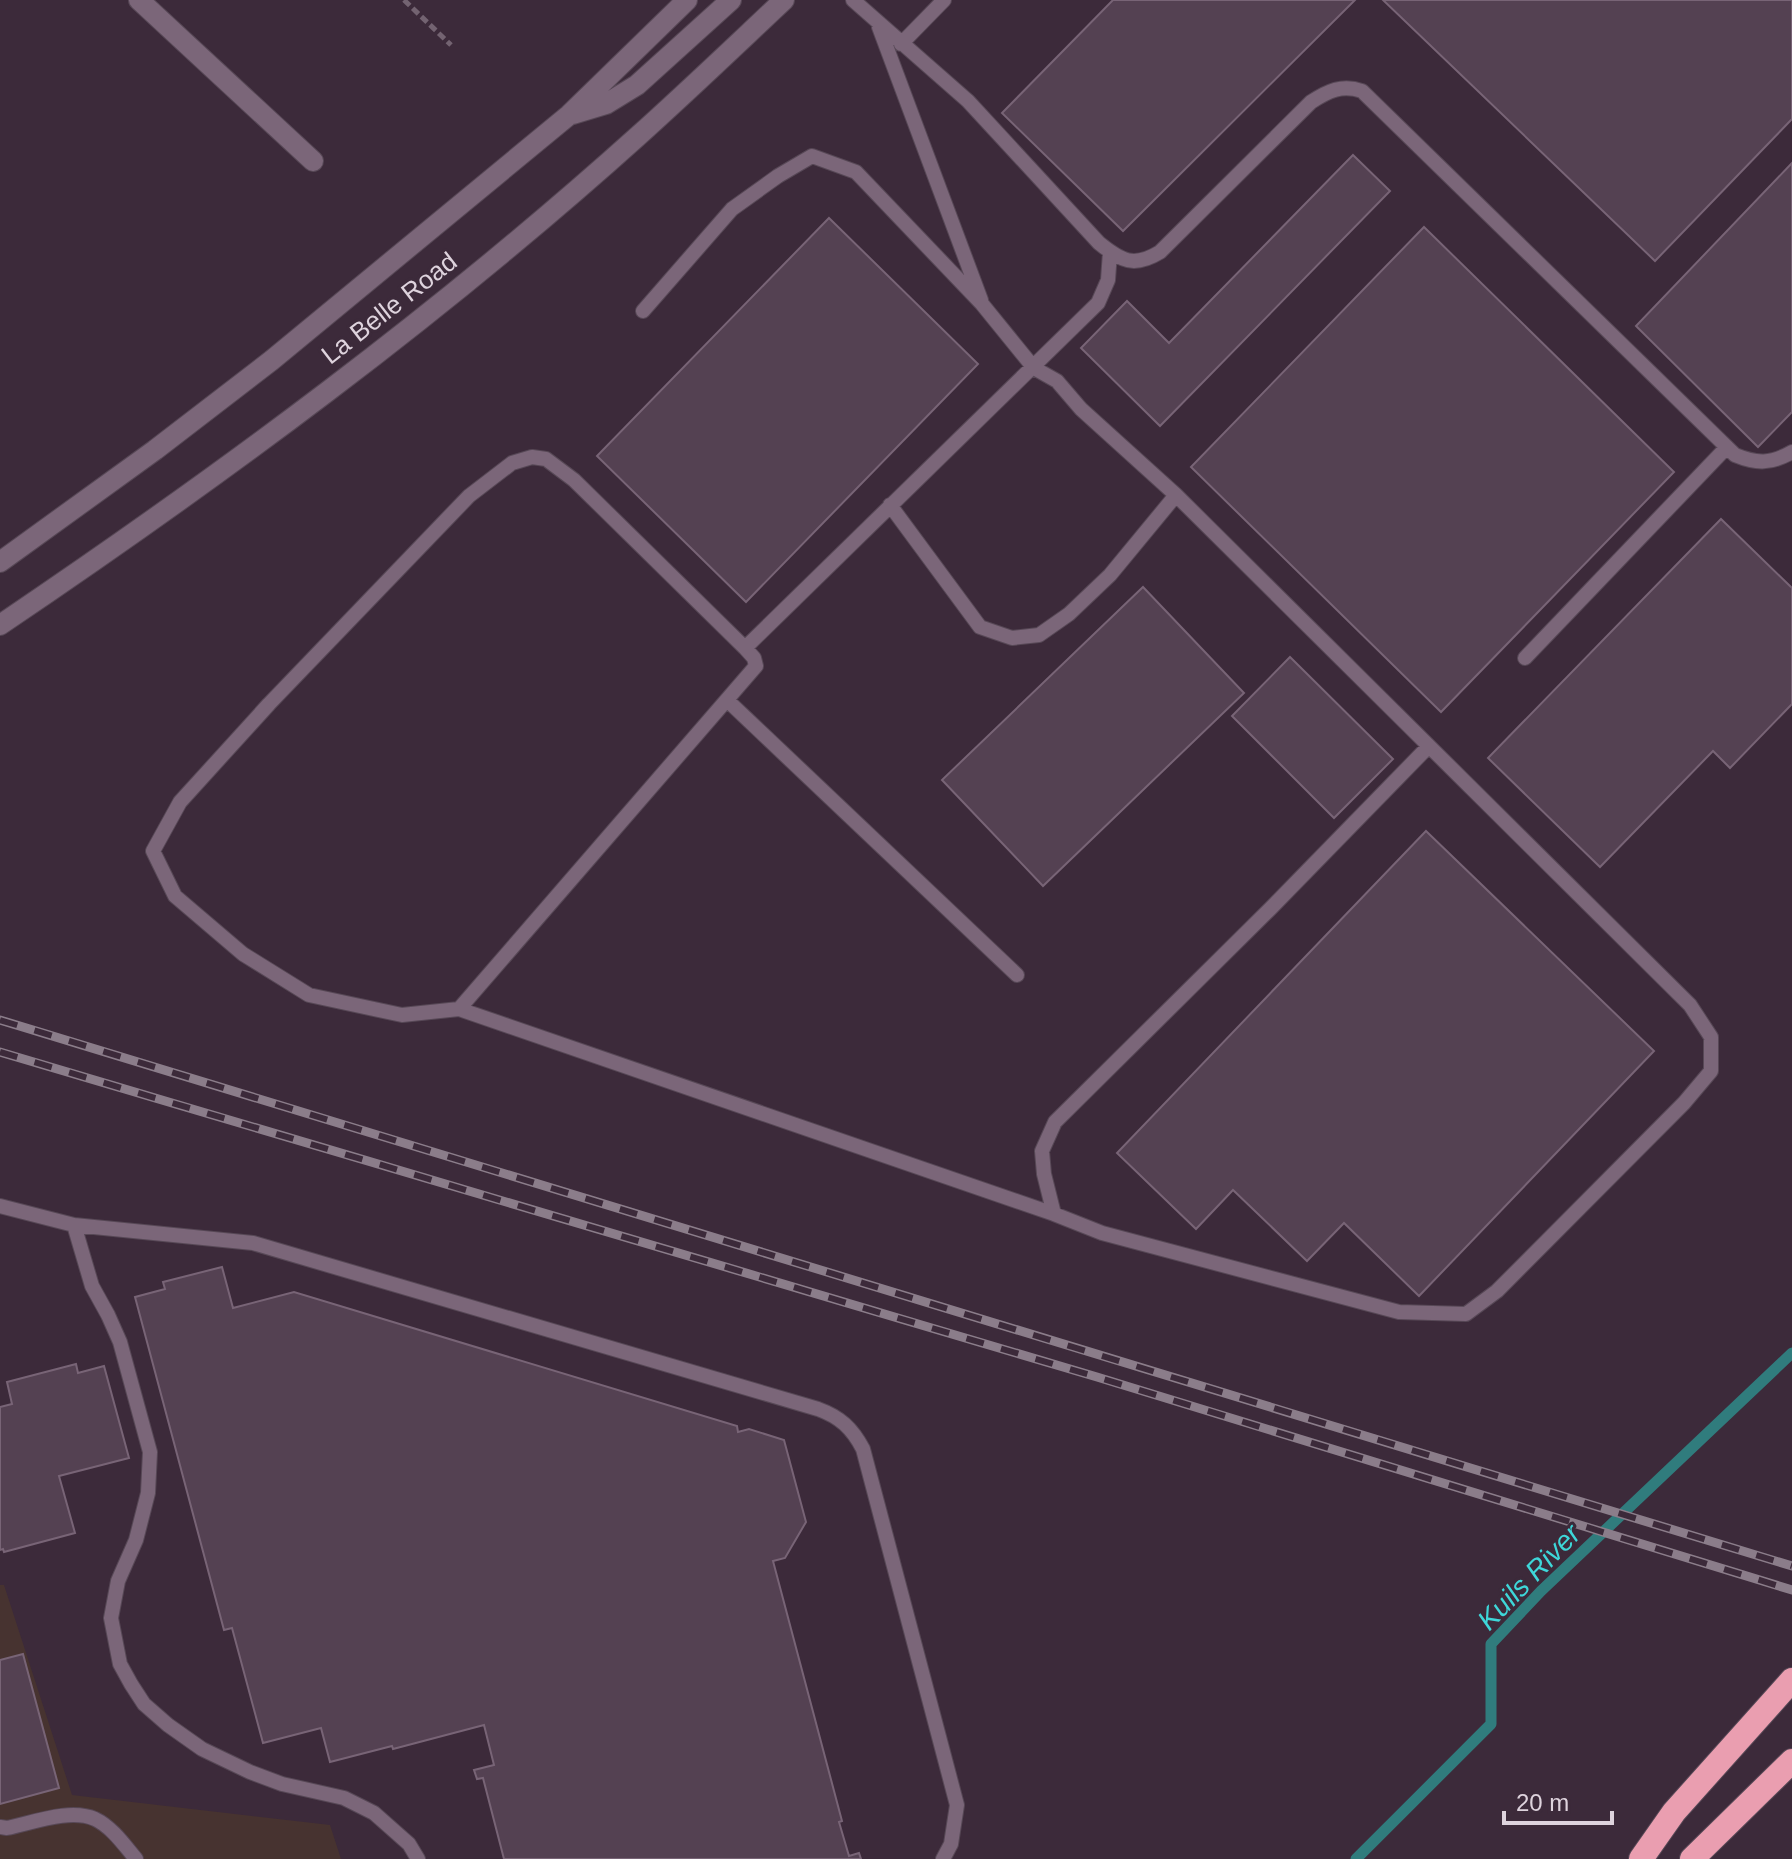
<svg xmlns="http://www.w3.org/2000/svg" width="1792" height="1859" font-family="Arial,sans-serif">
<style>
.industrial{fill:#473330}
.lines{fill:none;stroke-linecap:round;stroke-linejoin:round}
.stream{stroke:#307c7d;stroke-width:11}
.building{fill:#544152;stroke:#786476;stroke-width:2}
.lane-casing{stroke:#574856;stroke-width:16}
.street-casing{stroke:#574856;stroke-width:22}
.secondary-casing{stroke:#574856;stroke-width:22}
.highway-casing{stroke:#574856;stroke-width:26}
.path{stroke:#736371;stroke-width:5;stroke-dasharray:8 4;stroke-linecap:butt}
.lane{stroke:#7b6679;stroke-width:14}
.street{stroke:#7b6679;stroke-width:20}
.secondary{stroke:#7b6679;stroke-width:20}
.highway{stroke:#ea9eb0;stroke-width:24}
.rail-casing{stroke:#8b7d8a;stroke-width:9}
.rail{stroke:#3c2a3a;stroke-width:6;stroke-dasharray:18;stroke-linecap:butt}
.labels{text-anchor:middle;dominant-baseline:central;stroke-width:6;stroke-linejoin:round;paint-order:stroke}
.street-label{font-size:26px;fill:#ded3dd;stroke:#3c2a3a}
.water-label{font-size:28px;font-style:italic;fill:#3ed7d9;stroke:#3c2a3a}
</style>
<rect width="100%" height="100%" fill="#3c2a3a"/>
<path class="industrial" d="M0 1585H4L72 1795 330 1825 341 1859H0Z"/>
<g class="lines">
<path class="stream" d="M1356 1859 1491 1724V1644L1541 1591 1792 1353"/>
</g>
<path class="building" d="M1113 0H1355L1123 231 1002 113Z
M1383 0H1792V119L1655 261Z
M1353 155 1390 191 1160 426 1081 348 1127 301 1169 343Z
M1792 163V412L1758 447 1636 326Z
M829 218 978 364 746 602 597 456Z
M1424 227 1674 472 1441 712 1191 467Z
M1721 519 1792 588V704L1730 768 1713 751 1600 867 1488 758Z
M1143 587 1244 693 1043 886 942 780Z
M1290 657 1393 759 1334 818 1232 716Z
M1426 831 1654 1051 1419 1296 1344 1223 1307 1261 1233 1190 1196 1229 1117 1153Z
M222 1267 233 1308 294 1292 737 1426 738 1432 749 1429 784 1440 806 1522 785 1558 773 1561 842 1821 839 1822 849 1856 859 1853 861 1859H504L483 1778 477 1779 474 1770 494 1765 484 1725 393 1749 392 1746 330 1762 321 1728 263 1743 232 1628 224 1630 135 1297 165 1289 163 1282Z
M76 1364 78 1373 104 1366 129 1458 59 1476 75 1533 4 1552 3 1549 0 1550V1407L12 1404 7 1382Z
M23 1654 59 1788 0 1804V1660Z"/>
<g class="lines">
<defs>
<path id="lane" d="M853 0 968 101 1099 243C1121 261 1134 268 1160 252L1311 102C1328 91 1342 84 1362 91L1735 455C1757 464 1771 464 1792 452
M879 27 981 300
M901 44 944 0
M643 311 732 209 778 176 812 156 856 172 982 304 1034 368 1057 381 1081 409 1176 495 1690 1005 1711 1037V1071L1684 1103 1497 1291 1466 1314 1399 1312 1102 1233 1054 1214 1044 1174 1042 1151 1055 1122 1270 909 1428 747
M890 505 980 627 1012 638 1039 635 1069 614 1110 575 1176 495
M745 648 1098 303 1108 280 1110 252
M1525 658 1727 447
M727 700 1017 975
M459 1009 756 666 754 658 745 648 574 480 546 459 532 457 512 463 469 496 269 704 180 802 153 851 175 896 243 954 309 995 402 1015 459 1009 1054 1214
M0 1206 74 1225 253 1243 818 1409C840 1417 852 1428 863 1449L957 1805 951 1844 943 1859
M74 1225 92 1286 108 1315 120 1342 150 1452 148 1493 136 1540 118 1581 111 1618 120 1664 131 1684 144 1704 168 1725 202 1749 250 1772 282 1784 344 1798 374 1813 409 1844 418 1859
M0 1827 7 1828C32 1823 70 1808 95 1819 112 1827 125 1846 136 1859"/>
<path id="street" d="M139 0 313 161"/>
<path id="secondary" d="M573 114 606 104 637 85 731 0
M0 562 155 450 272 360 569 115 687 0
M0 625C222 475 439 315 638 136 687 92 735 46 784 0"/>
<path id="highway" d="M1641 1859 1674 1812 1792 1680
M1692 1859 1792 1761"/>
</defs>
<use href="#lane" class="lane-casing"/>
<use href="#street" class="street-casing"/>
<use href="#secondary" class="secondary-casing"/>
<use href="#highway" class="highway-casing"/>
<path class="path" d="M404 0 451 45"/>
<use href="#lane" class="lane"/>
<use href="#street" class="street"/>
<use href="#secondary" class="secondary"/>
<use href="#highway" class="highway"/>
<defs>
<path id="rail" d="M0 1020 1792 1566
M0 1052 1097 1377 1792 1590"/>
</defs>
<use href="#rail" class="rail-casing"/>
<use href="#rail" class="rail"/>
</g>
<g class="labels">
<g class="street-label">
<text transform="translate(389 308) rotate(-38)">La Belle Road</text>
</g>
<g class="water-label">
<text transform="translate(1529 1577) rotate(-46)">Kuils River</text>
</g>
</g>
<path d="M1504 1811v12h108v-12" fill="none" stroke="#ded3dd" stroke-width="4"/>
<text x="1516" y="1811" font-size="24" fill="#ded3dd" stroke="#3c2a3a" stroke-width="6" paint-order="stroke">20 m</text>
</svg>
